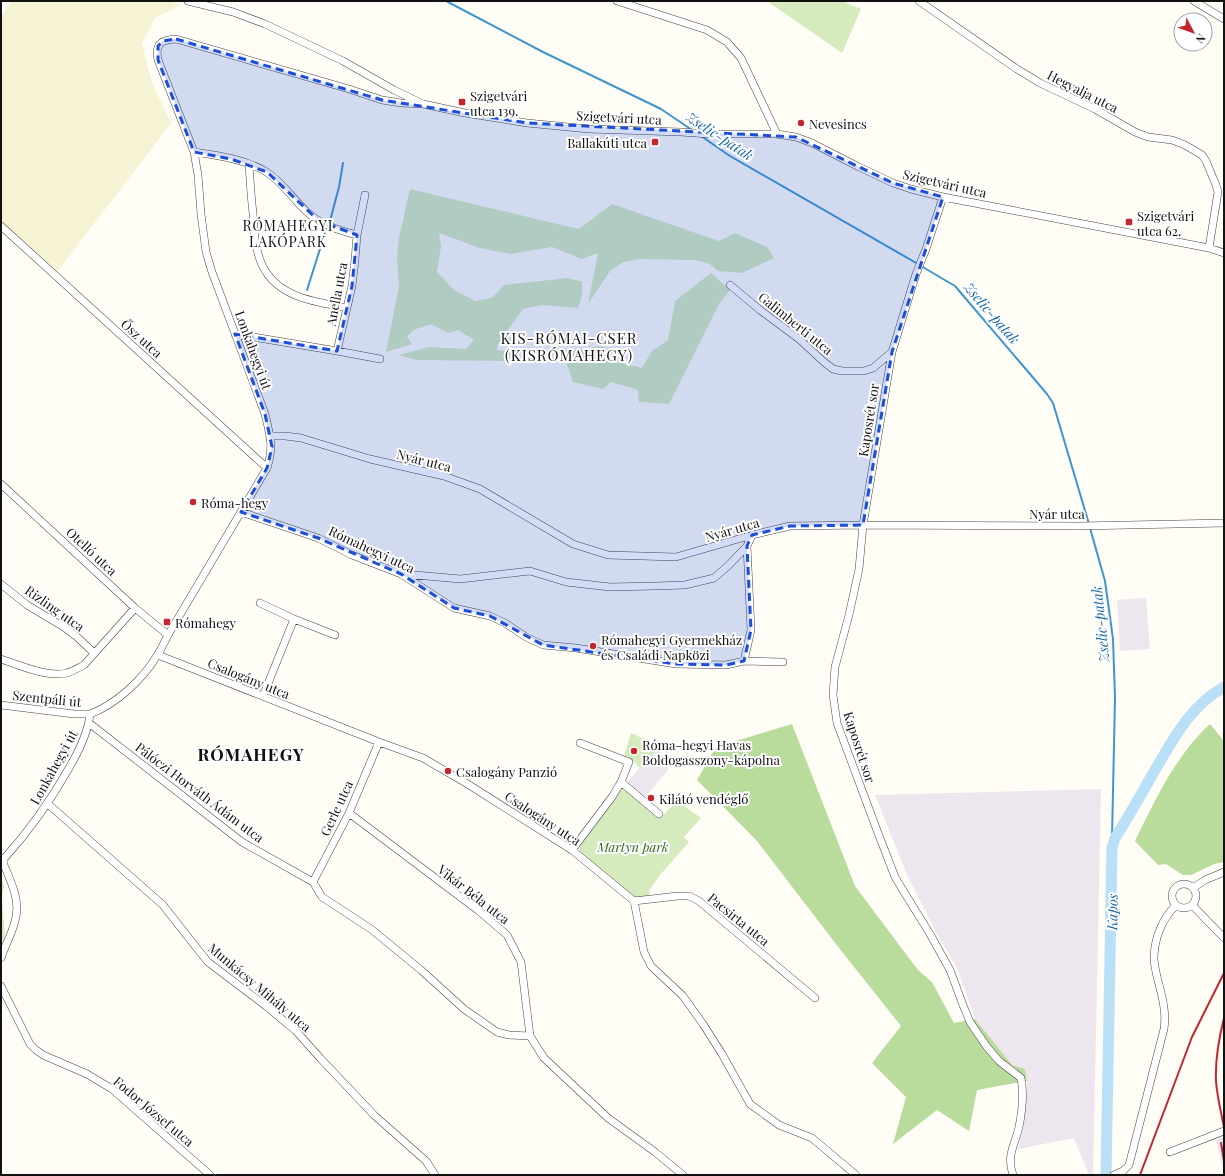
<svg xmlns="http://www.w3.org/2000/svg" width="1225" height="1176" font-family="'Playfair Display',serif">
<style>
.industrial{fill:#eee6ef}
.farmland{fill:#f6f3d4}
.green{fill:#d5ebbd}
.forest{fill:#b9dc9c}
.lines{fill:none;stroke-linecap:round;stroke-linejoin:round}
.stream{stroke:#3f96cf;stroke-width:2}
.river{stroke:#b9e0f7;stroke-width:11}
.minor-casing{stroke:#444;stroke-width:8}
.minor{stroke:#fff;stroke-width:7}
.rail{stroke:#c4262e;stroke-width:2}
.marked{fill:#1d4ed8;fill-opacity:0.2;stroke:#1d4ed8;stroke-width:3;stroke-dasharray:8 5;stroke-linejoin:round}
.poi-dot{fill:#c4262e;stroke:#fff;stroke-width:1.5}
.labels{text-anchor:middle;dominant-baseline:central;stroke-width:4;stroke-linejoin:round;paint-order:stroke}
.street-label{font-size:13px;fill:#111;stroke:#fff}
.poi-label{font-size:13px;fill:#111;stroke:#fff;text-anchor:start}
.park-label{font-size:13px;font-style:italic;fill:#2f6b1f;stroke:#fff}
.water-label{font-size:14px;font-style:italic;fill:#1768a6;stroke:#fff}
.neighbourhood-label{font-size:14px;letter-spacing:1px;fill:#111;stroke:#fff}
.quarter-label{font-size:15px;letter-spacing:1px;fill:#111;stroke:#fff}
.district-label{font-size:17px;font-weight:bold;letter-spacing:1px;fill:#111;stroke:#fff}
</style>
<rect width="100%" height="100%" fill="#fffdf5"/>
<path class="industrial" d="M1146 598 1150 649 1120 651 1117 600Z
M656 749 666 758 668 770 645 797 627 782Z
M1101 789 1093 1175H1089L1074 1138 1018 1149 1023 1130 1027 1081 1025 1069 1012 1065 975 1019 957 968 937 934 907 875 875 795Z
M1224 1137V1175L1216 1139Z"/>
<path class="farmland" d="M12 1H168L181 5 155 18 142 44 152 83 171 123 57 272 1 222V17Z"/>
<path class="green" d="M767 1H842L861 9 842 53Z
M410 189 579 229 612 204 719 241 735 233 767 247 774 258 742 273 718 271 710 264 696 260 639 259 623 262 610 271 588 304 598 253 582 259 552 247 510 254 480 248 439 233 441 246 437 272 454 290 475 301 492 298 504 285 568 278 582 282V296L578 308 542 305 523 309 507 331 511 341 498 344 497 350 511 352 509 361 416 360 399 355 429 347 466 349 474 340 458 330 448 333 431 324 413 330 407 337 412 344 386 352 399 286 397 258 399 238Z
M711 273 730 290 719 304 669 404 639 402 638 390 611 382 603 389 573 382 567 364 575 350 603 346 621 363 642 368 652 351 668 340 675 301Z
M631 733 653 743 658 748 640 768 632 760 624 756Z
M622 786 660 819 679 798 687 808 701 818 684 837 689 842 660 875 650 889 649 898H634L580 852 579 845Z
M1 874 4 886 2 898 5 936 1 945Z"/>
<path class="forest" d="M792 724 855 886 918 970 932 982 954 1023 975 1019 1012 1065 1025 1069 1027 1081 977 1090 969 1131 937 1110 893 1144 906 1097 872 1063 901 1026 839 948 757 841 697 780 716 747Z
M1210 724 1224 741V862L1214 864 1191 875H1183L1166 864 1158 865 1135 841C1155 800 1176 755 1210 724Z"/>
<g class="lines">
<path class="stream" d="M446 1 543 52 661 109 692 130
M701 136 730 156 918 264
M330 221 339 187 343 163
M921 266 955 286 1047 394 1053 403 1089 524
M307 290 326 230
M1090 528 1105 581 1113 639 1115 698 1112 838 1113 844"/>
<path class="river" d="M1106 1175 1112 848 1115 838C1129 816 1142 793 1155 770 1174 738 1191 705 1224 687"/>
<defs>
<path id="minor" d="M188 1 233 12 265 24 343 61 394 90 423 104 465 113 527 123 589 129 681 132 709 134H777L796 137 812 143 859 167 893 183 911 189 943 197 1209 248 1224 253
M617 1 707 30 727 42 741 58 777 134
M919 1 1017 69 1040 83 1095 109 1135 132 1148 137 1172 140 1185 145 1202 155 1206 161 1216 185 1218 192 1209 248
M1194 1 1224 19
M194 152C216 155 249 160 268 173 282 182 292 198 305 210 319 224 337 230 357 235
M249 164C250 180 251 197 253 213 255 251 258 282 300 297 313 302 333 305 347 308
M943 197 926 249 916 274 892 352 863 525 859 569 849 615 835 667 833 695 837 723 878 833 895 877 904 892 930 934 950 970 963 1005 970 1022 987 1047 999 1061 1021 1078C1024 1093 1022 1112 1019 1127 1015 1145 1006 1155 1013 1175
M1 226 267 468
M730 285 760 310 799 339 824 362 833 369 842 371H864L873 368 892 352
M235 334 337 351 380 359
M337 351 352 286 355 260 357 235 365 195
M271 436H285L301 438 370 459 444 476 480 489 573 544 608 555 676 557 752 535 790 526 863 525 1080 526 1224 523
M1 484 135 608 168 635
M241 512 318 538 352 555 401 574 454 608 490 616 505 623 526 637 543 645 576 648 676 664 726 665 744 661 751 630 747 546 752 535
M404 574 460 579 530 571 566 582 610 587 655 586 685 585 714 578 728 566 747 546
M1 584 27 605 64 627 77 637 94 653
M260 603 294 619 335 635
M158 655 379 742 423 758 466 783 572 850 634 901 644 952 651 966 683 996 703 1024 722 1054 750 1104 779 1125 812 1138 856 1175
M1 659C19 665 48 678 67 673 73 671 78 668 84 665L135 608
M744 661 783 662
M263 696 294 619
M1 705 74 714H90
M89 723 242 842 313 882 322 897 371 929 421 970 464 1009 497 1032 509 1035 530 1036
M621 782 659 814
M48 804 163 905 199 951 208 962 266 1006 296 1031 321 1059 374 1115 426 1161 435 1175
M349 813 479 911 507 935 521 962 530 1036 544 1058 608 1118 655 1152 683 1175
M572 850 612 797 621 782 629 762 580 743
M313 882 349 813 379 742
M1172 896a12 12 0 1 1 24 0a12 12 0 1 1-24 0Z
M1193 888 1205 880 1224 872
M634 901 678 896H689L699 901 815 998
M1192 905 1224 938
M1 958C5 945 12 934 15 921 21 901 11 882 4 865L3 860C30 830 50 802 69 768 79 751 88 733 90 714 117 704 144 678 158 654 162 648 165 641 168 635L267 468C274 447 270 435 265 414L212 272 206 252 201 214 198 175 194 152 158 60C155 44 160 40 176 39L349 89 382 100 401 103 423 104
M1 986 30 1044 36 1050 43 1055 87 1074 112 1089 210 1175
M1170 1152 1224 1131
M1114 1175 1123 1171 1129 1165 1164 1029C1165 1022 1165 1015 1164 1008 1162 991 1155 975 1154 959 1154 939 1162 919 1176 905"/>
</defs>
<use href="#minor" class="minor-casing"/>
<use href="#minor" class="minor"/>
<path class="rail" d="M1224 1018C1219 1038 1215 1060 1216 1081 1217 1096 1221 1112 1224 1127
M1221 1143 1224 1161
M1140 1175 1192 1037 1224 973"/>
</g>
<path class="marked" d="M176 39 382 100 527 123 796 137 893 183 943 197 892 352 863 525 790 526 752 535 747 546 751 630 744 661 726 665 676 664 543 645 490 616 454 608 401 574 318 538 241 512 267 468 272 447 265 414 235 334 337 351 352 286 357 235 319 221 267 172 231 159 194 152 158 60V46L163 41Z"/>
<g class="poi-dot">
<rect x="458" y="98" width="8" height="8" rx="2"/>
<circle cx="801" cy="123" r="4"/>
<rect x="651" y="138" width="8" height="8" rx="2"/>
<rect x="1125" y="218" width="8" height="8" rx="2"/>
<circle cx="193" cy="502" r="4"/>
<rect x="163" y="618" width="8" height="8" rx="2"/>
<circle cx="593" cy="646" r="4"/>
<circle cx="634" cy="751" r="4"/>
<circle cx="448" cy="771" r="4"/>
<circle cx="651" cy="798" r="4"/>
</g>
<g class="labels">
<g class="street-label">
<text transform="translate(1083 91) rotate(27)">Hegyalja utca</text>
<text transform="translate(619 117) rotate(3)">Szigetvári utca</text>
<text transform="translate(945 183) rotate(13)">Szigetvári utca</text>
<text transform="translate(336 294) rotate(-79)">Anella utca</text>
<text transform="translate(796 323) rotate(39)">Galimberti utca</text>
<text transform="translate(142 338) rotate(42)">Ősz utca</text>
<text transform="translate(254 350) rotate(70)">Lonkahegyi út</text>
<text transform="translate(868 420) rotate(-81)">Kaposrét sor</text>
<text transform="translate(424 460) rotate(14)">Nyár utca</text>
<text x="1057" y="513">Nyár utca</text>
<text transform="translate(732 529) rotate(-16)">Nyár utca</text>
<text transform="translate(372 549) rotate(25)">Rómahegyi utca</text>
<text transform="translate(92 551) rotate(43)">Otelló utca</text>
<text transform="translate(55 608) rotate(35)">Rizling utca</text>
<text transform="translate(249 678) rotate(22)">Csalogány utca</text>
<text transform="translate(47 698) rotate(6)">Szentpáli út</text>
<text transform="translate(860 747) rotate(72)">Kaposrét sor</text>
<text transform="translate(53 767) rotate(-61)">Lonkahegyi út</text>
<text transform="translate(200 792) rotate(37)">Pálóczi Horváth Ádám utca</text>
<text transform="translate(336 808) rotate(-65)">Gerle utca</text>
<text transform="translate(543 818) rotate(33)">Csalogány utca</text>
<text transform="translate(474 894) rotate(38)">Vikár Béla utca</text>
<text transform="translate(739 919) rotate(39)">Pacsirta utca</text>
<text transform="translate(260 987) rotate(40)">Munkácsy Mihály utca</text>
<text transform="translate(154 1111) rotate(40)">Fodor József utca</text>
</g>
<g class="poi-label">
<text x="470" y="95">Szigetvári<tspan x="470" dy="15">utca 139.</tspan></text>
<text x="809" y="123">Nevesincs</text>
<text x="647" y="142" text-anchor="end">Ballakúti utca</text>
<text x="1137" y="215">Szigetvári<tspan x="1137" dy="15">utca 62.</tspan></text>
<text x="201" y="502">Róma-hegy</text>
<text x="175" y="622">Rómahegy</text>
<text x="601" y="639">Rómahegyi Gyermekház<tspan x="601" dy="15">és Családi Napközi</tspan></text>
<text x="642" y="744">Róma-hegyi Havas<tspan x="642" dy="15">Boldogasszony-kápolna</tspan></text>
<text x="456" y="771">Csalogány Panzió</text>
<text x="659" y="798">Kilátó vendéglő</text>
</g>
<g class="park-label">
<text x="633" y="846">Martyn park</text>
</g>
<g class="water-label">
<text transform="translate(720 136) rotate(33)">Zselic-patak</text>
<text transform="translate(992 313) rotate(49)">Zselic-patak</text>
<text transform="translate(1100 624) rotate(-96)">Zselic-patak</text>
<text transform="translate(1112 912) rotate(-89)">Kapos</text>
</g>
<g class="neighbourhood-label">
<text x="288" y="225">RÓMAHEGYI<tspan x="288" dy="16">LAKÓPARK</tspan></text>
</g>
<g class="quarter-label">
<text x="569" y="338">KIS-RÓMAI-CSER<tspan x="569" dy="17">(KISRÓMAHEGY)</tspan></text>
</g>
<g class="district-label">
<text x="251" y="754">RÓMAHEGY</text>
</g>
</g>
<rect width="1225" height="1176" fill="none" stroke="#111111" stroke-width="4"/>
<g transform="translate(1193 32) rotate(131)"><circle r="19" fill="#ffffff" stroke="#a0a0a0"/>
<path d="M0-3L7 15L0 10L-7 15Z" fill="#c4262e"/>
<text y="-6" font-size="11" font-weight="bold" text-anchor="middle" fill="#111111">N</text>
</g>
</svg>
